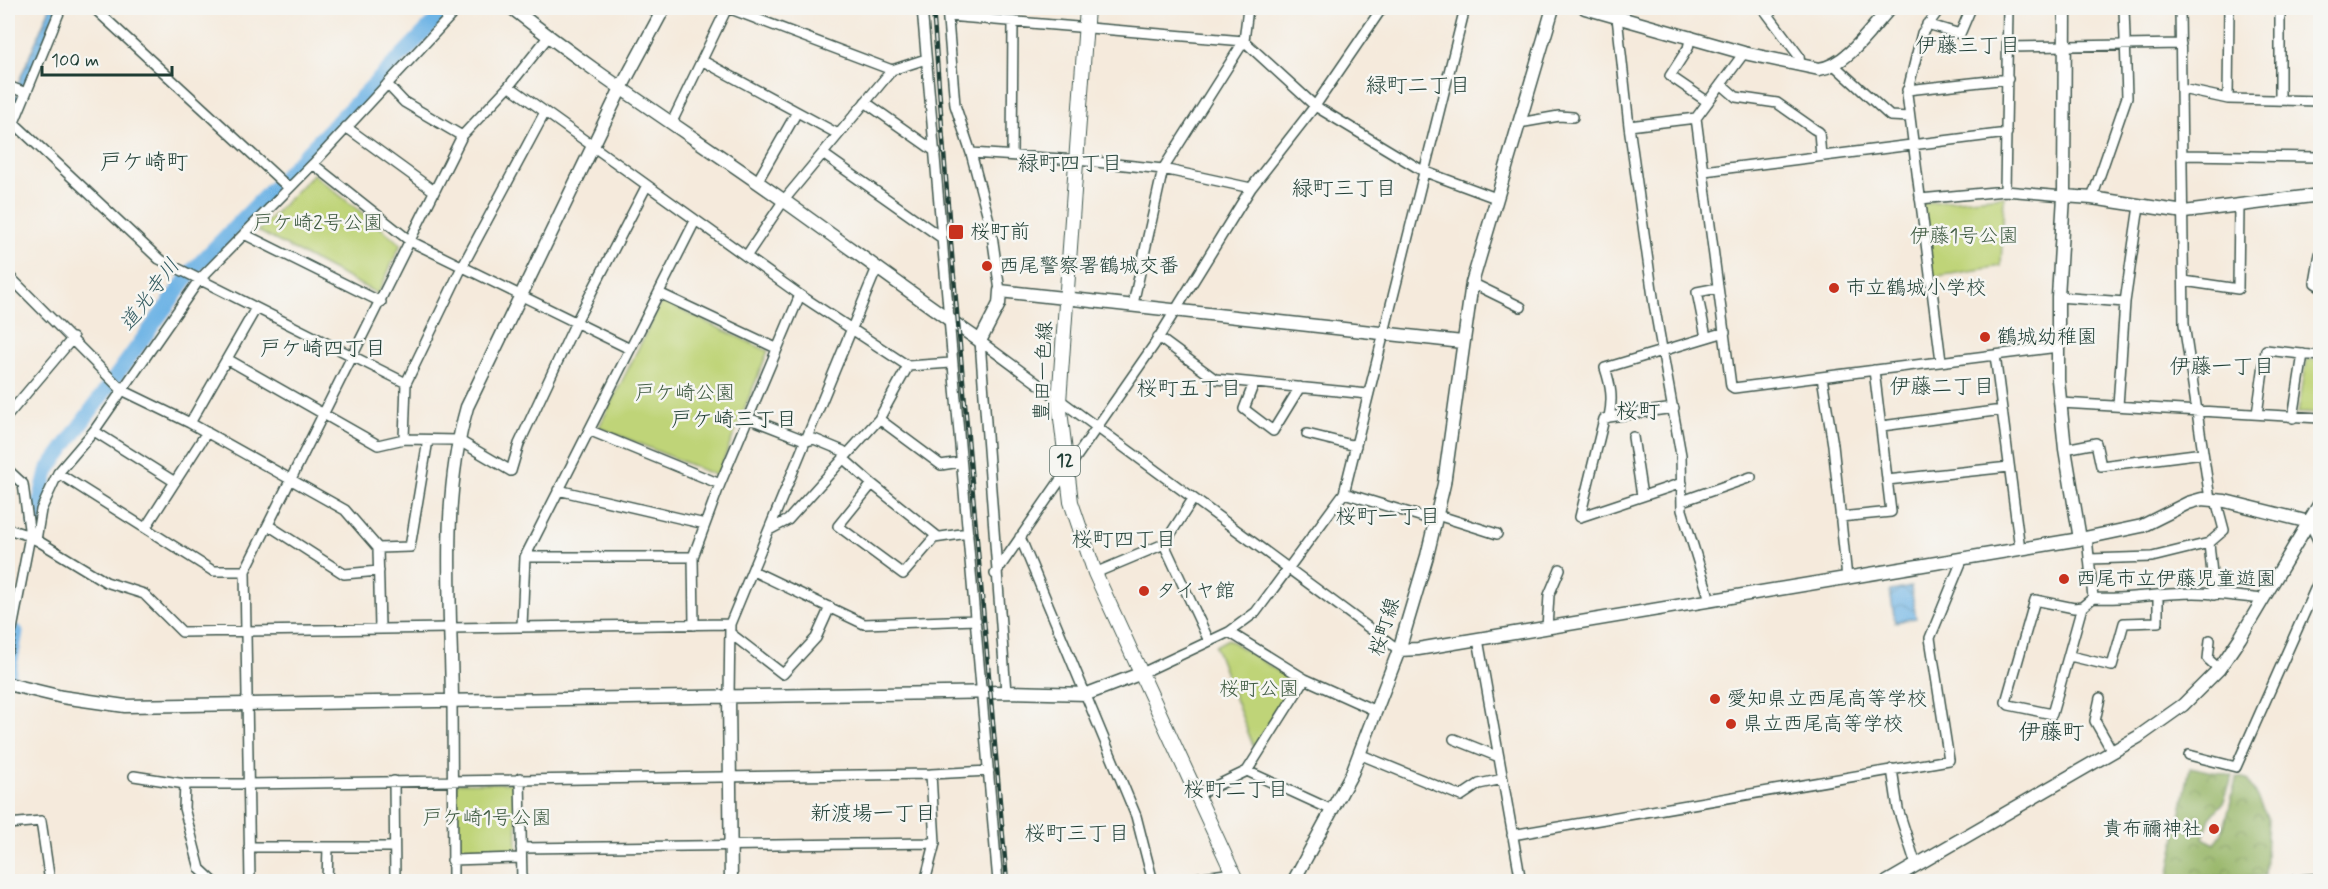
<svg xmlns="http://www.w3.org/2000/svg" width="2328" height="889" font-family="Mynerve,'Klee One',sans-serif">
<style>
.forest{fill:url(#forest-crowns);stroke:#5b7a4e;stroke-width:1.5}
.park{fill:#bfd478;stroke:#6f8856;stroke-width:1.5}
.water{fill:url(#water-waves);stroke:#46788c;stroke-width:1.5}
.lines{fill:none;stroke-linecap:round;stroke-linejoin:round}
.river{stroke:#6eb4e5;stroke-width:15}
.street-casing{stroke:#3f574d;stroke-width:12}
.secondary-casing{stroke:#3f574d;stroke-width:15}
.primary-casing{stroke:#3f574d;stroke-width:16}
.street{stroke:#fff;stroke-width:9}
.secondary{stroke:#fff;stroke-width:12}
.primary{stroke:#fff;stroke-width:14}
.rail-casing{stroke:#1f3d34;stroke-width:4.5}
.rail{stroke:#f6f6f2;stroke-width:2;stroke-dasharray:7;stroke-linecap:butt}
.poi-dot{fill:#c8321e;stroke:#f6f6f2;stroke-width:2}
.labels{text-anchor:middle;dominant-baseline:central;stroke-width:5;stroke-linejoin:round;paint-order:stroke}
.shield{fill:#f6f6f2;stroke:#60746d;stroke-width:1.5}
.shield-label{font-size:18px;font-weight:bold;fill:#1f3d34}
.park-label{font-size:20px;fill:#3f5b42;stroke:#f6f6f2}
.poi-label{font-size:20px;fill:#1f3d34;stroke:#f6f6f2;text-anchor:start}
.street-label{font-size:20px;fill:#1f3d34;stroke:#f6f6f2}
.neighbourhood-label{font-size:21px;fill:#1f3d34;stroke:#f6f6f2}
.water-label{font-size:21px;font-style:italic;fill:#335b60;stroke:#f6f6f2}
.quarter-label{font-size:22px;fill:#1f3d34;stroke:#f6f6f2}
</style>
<defs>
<pattern id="forest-crowns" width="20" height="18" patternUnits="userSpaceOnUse" patternTransform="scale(1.5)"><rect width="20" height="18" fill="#97b668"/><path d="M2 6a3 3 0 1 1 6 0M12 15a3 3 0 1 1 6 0" fill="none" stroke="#7b9556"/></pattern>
<pattern id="water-waves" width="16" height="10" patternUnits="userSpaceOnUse" patternTransform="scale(1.5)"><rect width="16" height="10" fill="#6eb4e5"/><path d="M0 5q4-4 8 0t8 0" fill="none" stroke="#5a94ba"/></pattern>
</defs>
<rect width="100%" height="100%" fill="#f6f6f2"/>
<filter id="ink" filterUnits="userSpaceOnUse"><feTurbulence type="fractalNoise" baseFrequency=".0167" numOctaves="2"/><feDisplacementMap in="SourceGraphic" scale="12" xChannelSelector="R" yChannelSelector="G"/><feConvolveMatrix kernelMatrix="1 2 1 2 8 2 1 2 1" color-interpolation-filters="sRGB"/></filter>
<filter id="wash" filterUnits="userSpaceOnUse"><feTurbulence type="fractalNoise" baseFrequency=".008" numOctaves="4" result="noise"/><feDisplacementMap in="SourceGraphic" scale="24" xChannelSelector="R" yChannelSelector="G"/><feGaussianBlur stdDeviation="1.35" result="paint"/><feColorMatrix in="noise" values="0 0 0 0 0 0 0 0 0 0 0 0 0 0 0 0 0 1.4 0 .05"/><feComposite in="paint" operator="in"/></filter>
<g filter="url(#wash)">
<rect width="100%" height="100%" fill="#f5eadc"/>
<path class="forest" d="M2190 767 2233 776 2223 803 2210 818 2203 838 2215 844C2228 827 2230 799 2237 777L2247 779 2268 819 2265 876 2168 877Z"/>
<path class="park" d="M313 174 401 244 378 294 258 231Z
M2004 196 2001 266 1932 277 1922 203Z
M662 301 768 351 717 476 599 427Z
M2307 359 2320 360V414L2298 413Z
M1228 639 1295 682 1254 748 1215 646Z
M456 783H516L517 854 457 855Z"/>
<path class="water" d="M50 8H57L25 89 17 86Z
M14 95 22 97 8 131V111Z
M1911 587 1916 618 1895 622 1890 591Z"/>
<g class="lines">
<path class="river" d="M35 523 47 471 193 270 448 8
M8 676 16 632"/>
</g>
</g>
<g filter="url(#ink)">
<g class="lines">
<defs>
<path id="street" d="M94 8 289 188
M650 8 660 15
M728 8 892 70
M922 8 998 882
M947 8 955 105 971 153 991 228 1000 291
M1616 8 1629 126 1654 304 1681 455 1682 510 1710 600
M1763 8 1799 56 1800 66
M1940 8 1922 33 1907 94 1941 361
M2180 8 2184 324 2210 499
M2280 8V100
M948 16 1244 41 1315 106 1423 171 1496 198
M1927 24 1960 34 1971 8
M1691 36 1688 48 1670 76 1708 102
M2009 47 2181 44
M1744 53 1696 118 1731 386 1734 388 2058 347
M703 61 838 134
M1834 65 1890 116 1910 117
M387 84 404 102 462 136
M1721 84 1736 97 1777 103 1814 129 1819 132 1821 156
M8 86 26 93
M509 86 800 295 908 366 951 363
M2182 89 2228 99 2320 101
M1907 90 2008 79
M2228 99 2229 8
M865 102 936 152
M14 123 159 259 406 383
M1519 123 1559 116 1573 117
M671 124 727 8
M1629 126 1696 118
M346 127 434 191
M8 137 61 8
M971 153 1077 160 1163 169 1251 188
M823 154 942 238
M1012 154 1013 22
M2183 155 2320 157
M313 164 410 241 630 349
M1704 171 2007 133
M757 182 797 112
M2005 191 2008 8
M2092 198 2127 97 2124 8
M1920 199 2005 191 2064 196
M244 234 381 302
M2320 254 2315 283 2320 286
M747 255 784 200 892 70 926 59
M8 275 122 390 190 423 345 510 378 548 380 628
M2184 281 2238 289 2239 206
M1472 283 1521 307
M659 293 776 348
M2058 297 2125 302
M1133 304 1163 169 1244 41 1248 8
M1158 337 1215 379 1368 394
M1706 337 1697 292 1718 288
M980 341 1399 650
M980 341 1006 692
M1995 355 2020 549
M227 359 378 445 404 439 458 440 511 471 519 444 576 322 646 187
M1822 377 1833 445 1847 578
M1254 383 1244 409 1273 431 1300 387
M2061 403 2320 418
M2118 406 2125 302 2139 206
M2257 414 2266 350 2320 356
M8 415 73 338
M1609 417 1674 408
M748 418 807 441 814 439 843 451 845 460 872 484
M2293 418 2303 354
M879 419 941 465 960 462
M190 423 256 308
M1882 426 2002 410
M94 431 175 482
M591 431 720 484
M1307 434 1356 446
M1633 437 1642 496
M404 439 406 383 462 267 544 114
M2065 449 2096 443 2101 466 2203 453
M8 470 23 484 30 536 8 650
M58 473 213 571H245
M1887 480 2009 467
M1682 483 1580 517 1604 419 1609 417C1613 399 1611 386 1605 368L1725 332
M558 490 705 524
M1344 493 1436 521
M1682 501 1751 477
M1437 515 1497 534
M1840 517 1891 512 1874 370
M2309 522 2320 544
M268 525 344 574 379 571
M146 527 207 432
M8 529 30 536 106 582 144 594 182 632 730 624
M771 529 788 520 879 419 908 366
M938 537 872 484 838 526 903 574 934 538 968 533
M1020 537 1136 816 1153 882
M2087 537 2093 598
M36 540 41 510 58 473 94 431 199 280 313 164 458 8
M2209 543 2224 530 2216 500
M1164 544 1209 641
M378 548 410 547 428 440
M525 557H693
M2089 559 2152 557 2209 543 2214 595
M753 571 864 624 976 620
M1095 573 1164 544 1193 499
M995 574 1154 345 1251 188 1315 106 1382 8
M2035 600 2074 608 2082 607 2052 714 2009 705 2006 702Z
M2082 607 2093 598C2126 600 2160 593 2194 593 2217 593 2240 597 2263 599
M694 625 693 557 720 484 800 295
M522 626 525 557 695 221
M1547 628 1549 595 1560 569
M1229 632 1305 679 1376 711
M730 633 783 674 816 638 830 607
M1478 639 1521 882
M2210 640 2208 659 2219 669
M2070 656 2112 666 2124 623 2158 622V595
M1142 673 1229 632 1256 612 1344 493 1465 8
M729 696 730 624 876 270
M2100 698 2095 721 2112 751
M452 701 453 882
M1454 739 1499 757
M1359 754 1461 796 1479 784 1503 779
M2189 755 2236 767 2320 578
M1892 769 1898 809 1916 865
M1247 771 1332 810
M134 776 185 784H247L931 774 989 771
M520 778 522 882
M394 781 395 882
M185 784 184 808 200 869 214 882
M1197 795 1247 771 1305 679
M8 824 41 821 50 882
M1512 835 1949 760 1930 638 1963 558
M249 847H394
M521 848 935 843
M452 860 521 858
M250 882 245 571 462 136 509 86 548 37
M327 882 328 847
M925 882 935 843 931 774
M1168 882 1233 873"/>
<path id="secondary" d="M512 8C599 77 693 136 783 200 849 247 913 295 980 341L999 304 1000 291 1462 342
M1585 8 1744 53 1819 69C1848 65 1871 28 1890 8
M2065 8 2064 196 2058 297V380L2065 449 2080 539
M2064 196 2092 198 2184 212 2320 195
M1399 650 1418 649 2080 539 2142 526 2188 503 2202 499 2225 501 2309 522
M8 684 62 697 125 706 1006 692 1087 694 1142 673
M729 696 731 882
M452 701C451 603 440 502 467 407L621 88 664 8
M1293 882 1352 773 1399 650 1427 556 1444 484 1472 283 1553 8
M1887 882 2138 737 2183 705 2219 669 2240 638 2320 503
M2294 882 2320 880"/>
<path id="primary" d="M1087 8 1059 402 1071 502 1095 573 1237 882"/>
</defs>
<use href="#street" class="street-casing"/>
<use href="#secondary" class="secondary-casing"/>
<use href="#primary" class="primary-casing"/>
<use href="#street" class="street"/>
<use href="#secondary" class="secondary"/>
<use href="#primary" class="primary"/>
<defs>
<path id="rail" d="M933 8 950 232 1007 882"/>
</defs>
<use href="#rail" class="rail-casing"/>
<use href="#rail" class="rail"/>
</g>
</g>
<g class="poi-dot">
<rect x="948" y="224" width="16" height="16" rx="3"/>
<circle cx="987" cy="266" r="6"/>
<circle cx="1834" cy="288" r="6"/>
<circle cx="1985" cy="337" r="6"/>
<circle cx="2064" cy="579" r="6"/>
<circle cx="1144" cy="591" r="6"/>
<circle cx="1715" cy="699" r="6"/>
<circle cx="1731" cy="724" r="6"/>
<circle cx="2214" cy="829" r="6"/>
</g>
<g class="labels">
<rect class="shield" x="1050" y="446" width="30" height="30" rx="4.5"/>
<g class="shield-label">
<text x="1065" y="461">12</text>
</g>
<g class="park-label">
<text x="318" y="223">戸ケ崎2号公園</text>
<text x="1964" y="236">伊藤1号公園</text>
<text x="685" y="393">戸ケ崎公園</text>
<text x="1259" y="689">桜町公園</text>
<text x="487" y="818">戸ケ崎1号公園</text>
</g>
<g class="poi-label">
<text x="970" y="232">桜町前</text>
<text x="999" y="266">西尾警察署鶴城交番</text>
<text x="1846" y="288">市立鶴城小学校</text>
<text x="1997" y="337">鶴城幼稚園</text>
<text x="2076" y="579">西尾市立伊藤児童遊園</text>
<text x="1156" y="591">タイヤ館</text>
<text x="1727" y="699">愛知県立西尾高等学校</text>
<text x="1743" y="724">県立西尾高等学校</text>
<text x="2202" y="829" text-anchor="end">貴布禰神社</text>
</g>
<g class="street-label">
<text transform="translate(1044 371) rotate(-88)">豊田一色線</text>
<text transform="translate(1385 627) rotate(-73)">桜町線</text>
</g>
<g class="neighbourhood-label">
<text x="1968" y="46">伊藤三丁目</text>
<text x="1418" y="86">緑町二丁目</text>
<text x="1070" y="164">緑町四丁目</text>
<text x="1344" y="189">緑町三丁目</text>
<text x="323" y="349">戸ケ崎四丁目</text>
<text x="2222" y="367">伊藤一丁目</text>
<text x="1942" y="387">伊藤二丁目</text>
<text x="1189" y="389">桜町五丁目</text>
<text x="734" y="420">戸ケ崎三丁目</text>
<text x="1388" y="517">桜町一丁目</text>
<text x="1124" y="540">桜町四丁目</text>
<text x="1236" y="790">桜町二丁目</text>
<text x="873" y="814">新渡場一丁目</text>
<text x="1077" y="834">桜町三丁目</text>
</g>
<g class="water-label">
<text transform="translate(150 295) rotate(-53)">道光寺川</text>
</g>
<g class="quarter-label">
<text x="144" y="163">戸ケ崎町</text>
<text x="1638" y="412">桜町</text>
<text x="2051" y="733">伊藤町</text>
</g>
</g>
<rect width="2328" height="889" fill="none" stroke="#f6f6f2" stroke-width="30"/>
<path d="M42 66v9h130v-9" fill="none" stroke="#1f3d34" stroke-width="3"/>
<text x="51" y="66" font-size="18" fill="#1f3d34" stroke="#f6f6f2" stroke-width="4.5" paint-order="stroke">100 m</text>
</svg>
